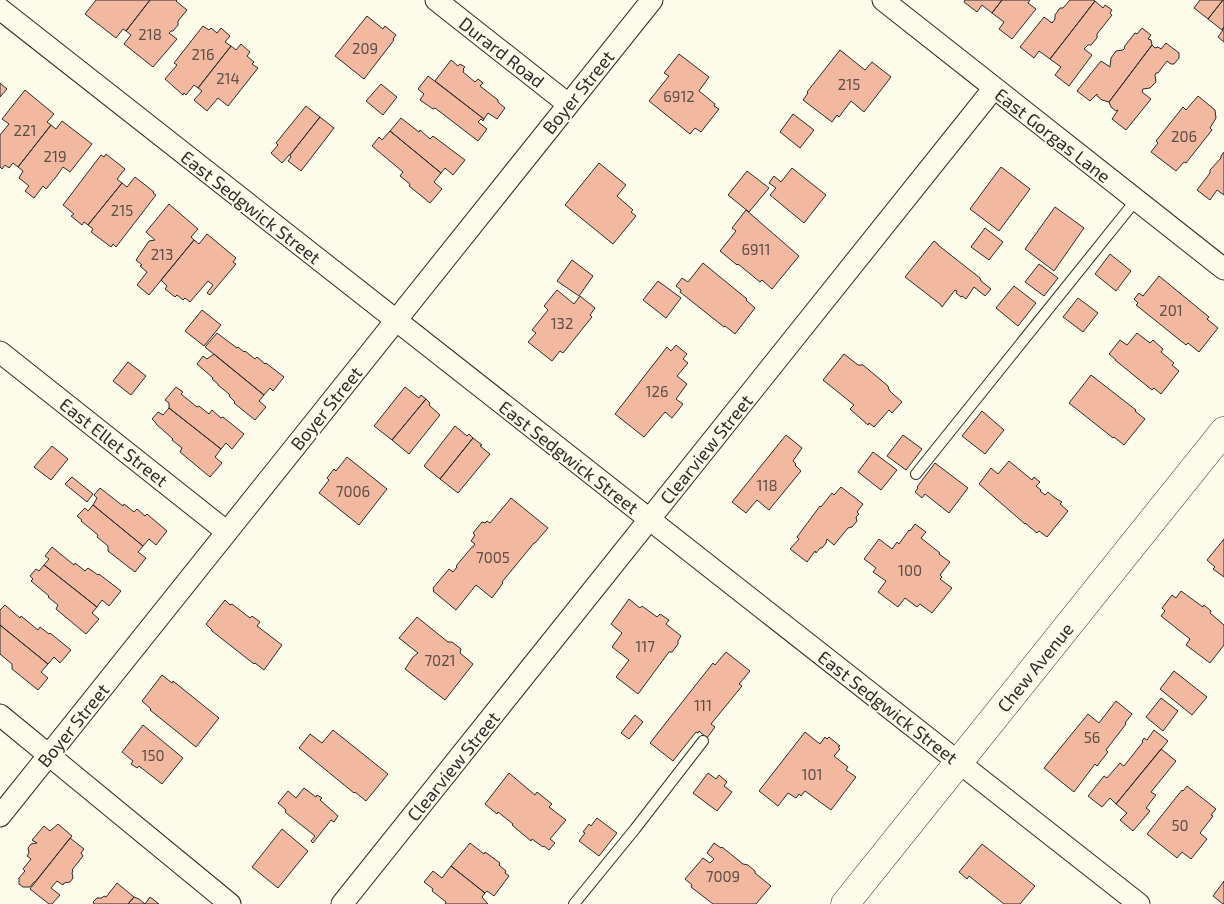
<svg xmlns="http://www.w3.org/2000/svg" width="1224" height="904" font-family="'Exo 2',sans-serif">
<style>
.building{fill:#f2b8a0;stroke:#2b2b2b}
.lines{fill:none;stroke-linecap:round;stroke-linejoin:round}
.lane-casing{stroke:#2b2b2b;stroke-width:12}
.street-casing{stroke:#2b2b2b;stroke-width:23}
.secondary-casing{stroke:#2b2b2b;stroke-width:29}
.lane{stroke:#fdfbea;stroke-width:10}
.street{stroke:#fdfbea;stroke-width:21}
.secondary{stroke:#fdfbea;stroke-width:28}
.labels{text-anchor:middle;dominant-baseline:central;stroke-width:4;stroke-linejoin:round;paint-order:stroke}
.number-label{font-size:15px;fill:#5d4e48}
.street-label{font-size:18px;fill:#2b2b2b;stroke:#fdfbea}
</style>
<rect width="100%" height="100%" fill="#fdfbea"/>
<path class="building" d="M96 0H150L126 31 123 29 116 38 85 14Z
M150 0H177L176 1 187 10 178 21V25L173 31H171L169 33 177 39 153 67 124 44 131 35 126 31Z
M965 0H1002L992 13 982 5 977 12 964 2Z
M1002 0H1030L1028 3 1036 9 1012 39 999 29 1004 22 992 13Z
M1070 0H1093L1095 1 1050 59 1039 51 1034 58 1020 47 1044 17 1052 23 1055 19V15L1060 8H1063Z
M1200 0H1223L1208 19 1194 8Z
M1223 0H1224V27L1222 30 1208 19Z
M1095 1 1103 8 1105 5 1112 10 1110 13 1112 15 1097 34V38L1091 45H1088L1084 49 1092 55 1069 86 1055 75 1061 67 1050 59Z
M367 16 383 29 385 26 396 35 393 39 394 40 364 79 335 56Z
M203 26 209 30 211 28 217 33 221 28 230 36 225 42 231 46 198 88 194 85 186 95 184 93 183 95 165 79 177 65 174 63Z
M1224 27V42L1218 37 1223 30H1222Z
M1142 28 1151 35 1148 39 1151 40 1152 45 1109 102 1102 100 1097 96V94L1090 101 1077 91 1101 61 1110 67 1111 58 1116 51 1123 50 1125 48 1124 47 1135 33 1137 34Z
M1166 43 1179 53V58L1174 64H1171L1167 61 1158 73H1156L1155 75 1156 82 1150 88 1143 89 1142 92 1151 99 1126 130 1112 119 1118 110 1116 111 1111 107 1109 102 1152 45 1155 48 1158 47 1161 49Z
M241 44 250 52 247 56 254 62 252 64 258 68 228 106 218 98 207 111 194 100 202 91 198 88 231 46 236 50Z
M840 50 865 70 872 62 891 77 864 112 851 101 839 117 837 115 832 122 803 100 808 93 807 92Z
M679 54 709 77 699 91 715 104 714 106 719 109 701 132 695 128 690 134 649 101 669 76 664 73Z
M451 60 458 66 460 64 465 67 463 69 464 70 463 72 475 82 478 79 483 83 480 86 498 100V102L505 108 497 119 488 113 484 119 435 81Z
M428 76 484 119 483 121 481 119 478 122 487 129 478 141 435 108 433 109 420 100 424 94 418 89Z
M0 83 7 89 0 97Z
M381 84 397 97 383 115 366 101Z
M25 90 54 114 47 122 51 125 18 167 13 163 9 168 5 165 2 169 0 167V135L9 124 2 119Z
M1198 96 1215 110 1216 118 1210 128 1212 130 1186 163 1184 162 1176 171 1151 152 1158 143 1156 141 1183 107 1186 110Z
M306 106 320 117 290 155H289L282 163 271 153 278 145 276 143Z
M793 114 814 130 800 148 780 132Z
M320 117 334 128 301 171 288 161 291 157 290 155Z
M401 118 419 132 420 130 430 139 433 136 465 160 453 175 445 168 441 173 390 131Z
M62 121 92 144 70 172 63 167 56 177 55 178 46 189 43 186 34 198 25 191 29 186 19 178 23 171 18 167 51 125 56 129Z
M390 131 441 173 434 182 442 189 430 203 409 186 410 184 400 176 403 172 372 146 379 137 382 140Z
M1224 152V195L1217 190 1210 200 1197 190 1210 173V170L1221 158V156Z
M106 154 125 169 117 179 122 183 88 225 84 222 82 225 71 216 74 214 63 205 101 155 104 157Z
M599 163 626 185 617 196 633 210 631 212 636 216 613 244 565 205Z
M1001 167 1030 189 999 231 970 209Z
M792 168 826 195 804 223 770 195 776 188 769 183 774 176 781 182Z
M747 171 769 188 749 212 728 195Z
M135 177 154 192 153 193 156 195 116 247 113 244 111 247 91 232 93 229 88 225 122 183 127 187Z
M169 204 198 229 191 237 194 240 149 295 137 285 147 272 140 266 142 265 136 260 149 241 155 240 146 232Z
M1055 207 1084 228 1054 271 1025 249Z
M746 210 799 256 772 289 762 280 760 282 738 264 737 265 720 251 736 231 732 228Z
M985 228 1003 242 989 260 971 247Z
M207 234 236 258 233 262 236 264 210 295 207 293 213 285 208 281 190 302 185 298 183 300 177 295 175 297 165 289 167 286 161 280 194 240 199 244Z
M934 241 938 244V245L980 278 981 281 991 289 985 296 974 287 966 299 962 296 961 297 956 293 957 291 955 290 942 307 940 304 905 277Z
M1110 254 1131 271 1116 291 1095 274Z
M572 260 593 276 579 296 557 281Z
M703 263 747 299 746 300 755 308 735 334 725 326 724 327 680 292 681 290 676 286 682 278 688 282Z
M1039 264 1058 278 1044 296 1025 282Z
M1159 276 1209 317 1207 319 1218 328 1199 352 1188 343 1186 345 1136 305 1138 303 1134 299 1139 293 1143 296Z
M658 281 681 298 666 318 643 300Z
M1014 286 1036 303 1018 326 996 308Z
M557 290 574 304 580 296 595 308 590 315 592 317 563 353 560 351 552 361 528 342 536 333 532 330 548 310 544 306Z
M1078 298 1098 313 1083 332 1063 317Z
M202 310 221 325 204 346 185 331Z
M217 333 237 348 238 347 244 352 245 351 255 359 257 357 265 364 266 363 284 377 273 391 270 388 264 395 205 347Z
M1137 333 1150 343 1153 340 1163 349 1161 352 1174 363 1172 365 1179 371 1161 394 1154 388 1152 390 1115 360H1116L1109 354 1120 340 1127 345Z
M676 345 687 354 683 359 688 363 677 376 687 384 676 399 683 404 672 418 665 412 644 437 615 414 667 347 671 351Z
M214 354 264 395 259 401 266 407 255 420 234 403 235 402 230 397 229 394 218 385V384L212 379 213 378 197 364 203 356 207 359Z
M844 354 858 365H863L888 386 889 390 893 394 902 402 892 413 889 410 874 427 869 423 868 425 850 409 854 405 823 380Z
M128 362 146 376 131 395 113 381Z
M1091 375 1136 410 1135 411 1145 419 1124 445 1114 437 1113 438 1069 403Z
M176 387 183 392 181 394 197 407 199 406 209 414 212 410 221 418 223 417 244 434 232 449 226 443 221 449 169 408V403L165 400Z
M405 387 419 398 421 395 426 399 392 440 374 426Z
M426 399 430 403 429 405 440 415 409 454 392 440Z
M169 408 221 449 215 457 222 463 210 477 180 452 182 448 172 440 173 439 156 424V423L152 419 158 412 163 415Z
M982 411 1004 430 985 454 962 436Z
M455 426 467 436 469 434 473 438 440 479 424 466Z
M786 435 802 448 793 461 796 464 795 465 801 471 769 510 757 500 746 513 732 502Z
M903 435 922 449 906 470 887 456Z
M473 438 482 445 480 446 490 454 458 493 440 479Z
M52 446 68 459 51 480 34 467Z
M873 452 897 470 881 490 858 472Z
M347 457 387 489 359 525 319 493 329 480 327 478 334 469 336 471Z
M1009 461 1032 480 1034 477 1040 482 1036 486 1041 490 1040 491 1045 495 1048 492 1055 498 1062 502 1060 504 1068 511 1047 537 1039 531 1037 533 1025 523V524L979 484 991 468 998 474Z
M935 463 968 488 949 513 925 494 922 498 915 492 918 488 917 487Z
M72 477 93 494 87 502 65 484Z
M841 487 863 504 857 512 859 514 856 517 857 521 852 527 848 528 834 545 827 539 826 543 822 548H820L816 553 815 551 807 562 790 549 799 539 797 537 820 506 821 507 832 493 834 495Z
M100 488 123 506 124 504 134 512 137 509 145 516 147 514 167 531 156 545 149 539 143 546 93 505 97 498 94 495Z
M511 498 548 528 535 543H534L502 582 503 583 492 598 476 585 456 610 433 591 434 590 433 588 449 569 453 572 457 567 456 566 472 547H473L475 544 471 541 475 535 473 533 482 522 485 523 487 521 490 523Z
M93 505 143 546 138 552 146 558 135 572 108 551V546L97 537 98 535 81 521 82 520 77 516 85 508 88 511Z
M915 524 926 532 921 538 940 553 939 554 950 562 940 575 942 577 940 579 952 588 932 613 920 604 917 607 905 598 898 607 878 592 886 581 873 572 876 568 864 559 879 539 892 549 897 542 899 544 909 530 910 531Z
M1224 539V577L1213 569 1215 567 1207 560Z
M52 547 74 565 75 563 85 571 88 568 98 575 99 574 121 591 109 606 102 600 97 607 44 565 49 559 45 556Z
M44 565 97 607 92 613 99 619 86 634 56 609 58 605 48 597 49 596 31 581 33 579 30 576 36 569 39 571Z
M1181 591 1203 607 1204 605 1211 611 1210 613 1224 625V645L1210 663 1186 645 1190 639 1161 616 1165 611 1162 608 1172 595 1176 598Z
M629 599 640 608 642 606 657 617 660 614 669 620 666 624 681 636 678 641V644L672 652H669L638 694 616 677 629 660 612 647 622 633 611 624Z
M225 600 230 605 232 604 250 618 252 616 260 622 257 626 282 645 264 670 255 663 254 664 212 631V630L206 624Z
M5 605 20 618 21 616 38 630 40 627 49 634 50 633 71 650 60 663 54 657 48 664 0 625V610Z
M417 617 448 642H452L461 649 460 653 473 664 445 700 405 669 413 657 418 653 399 638Z
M0 625 48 664 41 672 48 678 38 690 12 669V664L0 654Z
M726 652 750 671 739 684 742 686 711 724 715 727 707 738 699 731 698 733 696 732 673 761 650 743 713 663 715 665Z
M1174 671 1207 697 1192 715 1160 689Z
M162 675 172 683 173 681 219 718 196 747 150 710 151 709 142 701Z
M1161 698 1178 711 1163 731 1146 717Z
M1116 701 1132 714 1125 723 1126 724 1106 750 1108 752 1097 766 1095 764 1074 792 1044 768 1088 714 1099 723Z
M635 715 643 722 629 739 621 733Z
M143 725 183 758 162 784 139 766 137 768 131 764 133 761 122 752Z
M333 730 388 774 366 801 355 792 354 793 299 748 310 734 322 743Z
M1154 730 1168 741 1116 804 1110 798 1102 807 1088 796 1104 776 1107 778 1120 763 1124 766 1143 742 1142 741 1144 738 1147 740Z
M805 732 820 744 825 737 827 739 829 737 840 746 838 747 840 749 834 756 848 767 846 770 856 777 831 810 805 791 801 796 799 794 796 798 788 793 778 806 759 791Z
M1161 749 1176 761 1151 792 1156 795 1146 808 1150 811 1133 831 1120 820 1127 813 1116 804Z
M509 773 535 795 537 792 552 804 549 807 566 820 550 839 555 843 549 850 544 846 543 847 532 839 531 841 512 825 513 824 498 812 497 814 485 804Z
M708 773 716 779 719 775 727 782 724 786 732 792 717 811 693 793Z
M1187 786 1216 809 1211 815 1213 816 1200 833 1207 839 1191 859 1182 852 1177 858 1147 834 1182 790 1183 791Z
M304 788 316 797 317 795 322 798 320 800 338 816 334 822 331 820 313 843 311 841 315 836 285 812 286 810 278 803 288 791 296 798Z
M597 818 617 833 599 856 579 841 585 833 583 832 589 824 591 826Z
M58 824 72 836 35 882H34L30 887H23L19 884V878L25 871 23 869 31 859 27 856 29 853 28 848 31 844 37 843 32 840 44 826 50 831Z
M282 829 308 851 278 888 252 867Z
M70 838 84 849 81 853 83 856 72 870 73 871 72 873 73 878 70 882 64 883 63 885 57 881 51 888 60 895 52 904H49L30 889Z
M470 843 484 854 485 852 500 863 499 865 506 871 505 873 509 876 494 896 487 891 485 893 451 866Z
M714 843 721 848 722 847 743 864 748 865 755 871V873L771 886 756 904H713L691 887 692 885 685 879 703 858 710 863 714 859 707 853Z
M982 844 1035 886 1020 904H1004L969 876 967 879 959 872Z
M451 866 485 893 482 897 488 904H445L446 902 432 891 433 889 424 882 433 871 442 878Z
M1224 881V904H1223L1213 896Z
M117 883 134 897 128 904H94L93 902 97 898H102L104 896 106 897Z
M134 897 139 899 145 904 150 897 159 904H128Z"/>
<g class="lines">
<defs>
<path id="lane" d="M916 474 1136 200
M574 904 635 829 703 741"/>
<path id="street" d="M436 0 568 104
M883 0 1224 269
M0 9 1139 904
M0 352 227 532
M0 715 230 904
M0 816 652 0
M342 904 994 88"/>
<path id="secondary" d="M845 904 1224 431"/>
</defs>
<use href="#lane" class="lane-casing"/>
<use href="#street" class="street-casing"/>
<use href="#secondary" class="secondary-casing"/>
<use href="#lane" class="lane"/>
<use href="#street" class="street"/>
<use href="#secondary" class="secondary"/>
</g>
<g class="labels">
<g class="number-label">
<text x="150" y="34">218</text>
<text x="365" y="48">209</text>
<text x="203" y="54">216</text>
<text x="228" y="78">214</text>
<text x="849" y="84">215</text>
<text x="679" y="96">6912</text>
<text x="25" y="130">221</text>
<text x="1184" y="136">206</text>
<text x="55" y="156">219</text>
<text x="122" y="210">215</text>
<text x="756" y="249">6911</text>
<text x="162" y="254">213</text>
<text x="1171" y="310">201</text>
<text x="562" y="323">132</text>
<text x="657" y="391">126</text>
<text x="767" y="485">118</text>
<text x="353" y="491">7006</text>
<text x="493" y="557">7005</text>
<text x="910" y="570">100</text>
<text x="645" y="646">117</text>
<text x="440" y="660">7021</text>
<text x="703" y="705">111</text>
<text x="1092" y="737">56</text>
<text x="153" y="755">150</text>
<text x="812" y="774">101</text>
<text x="1180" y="825">50</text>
<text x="723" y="876">7009</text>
</g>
<g class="street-label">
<text transform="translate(502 52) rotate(38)">Durard Road</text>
<text transform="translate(578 92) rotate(-51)">Boyer Street</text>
<text transform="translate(1053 135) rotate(38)">East Gorgas Lane</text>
<text transform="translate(251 207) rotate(38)">East Sedgwick Street</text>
<text transform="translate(326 408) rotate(-51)">Boyer Street</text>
<text transform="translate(114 442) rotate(38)">East Ellet Street</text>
<text transform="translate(706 449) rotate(-51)">Clearview Street</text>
<text transform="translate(569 457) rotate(38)">East Sedgwick Street</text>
<text transform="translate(1035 667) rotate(-51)">Chew Avenue</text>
<text transform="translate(888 707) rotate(38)">East Sedgwick Street</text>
<text transform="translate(73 725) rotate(-51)">Boyer Street</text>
<text transform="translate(453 766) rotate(-51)">Clearview Street</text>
</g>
</g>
</svg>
